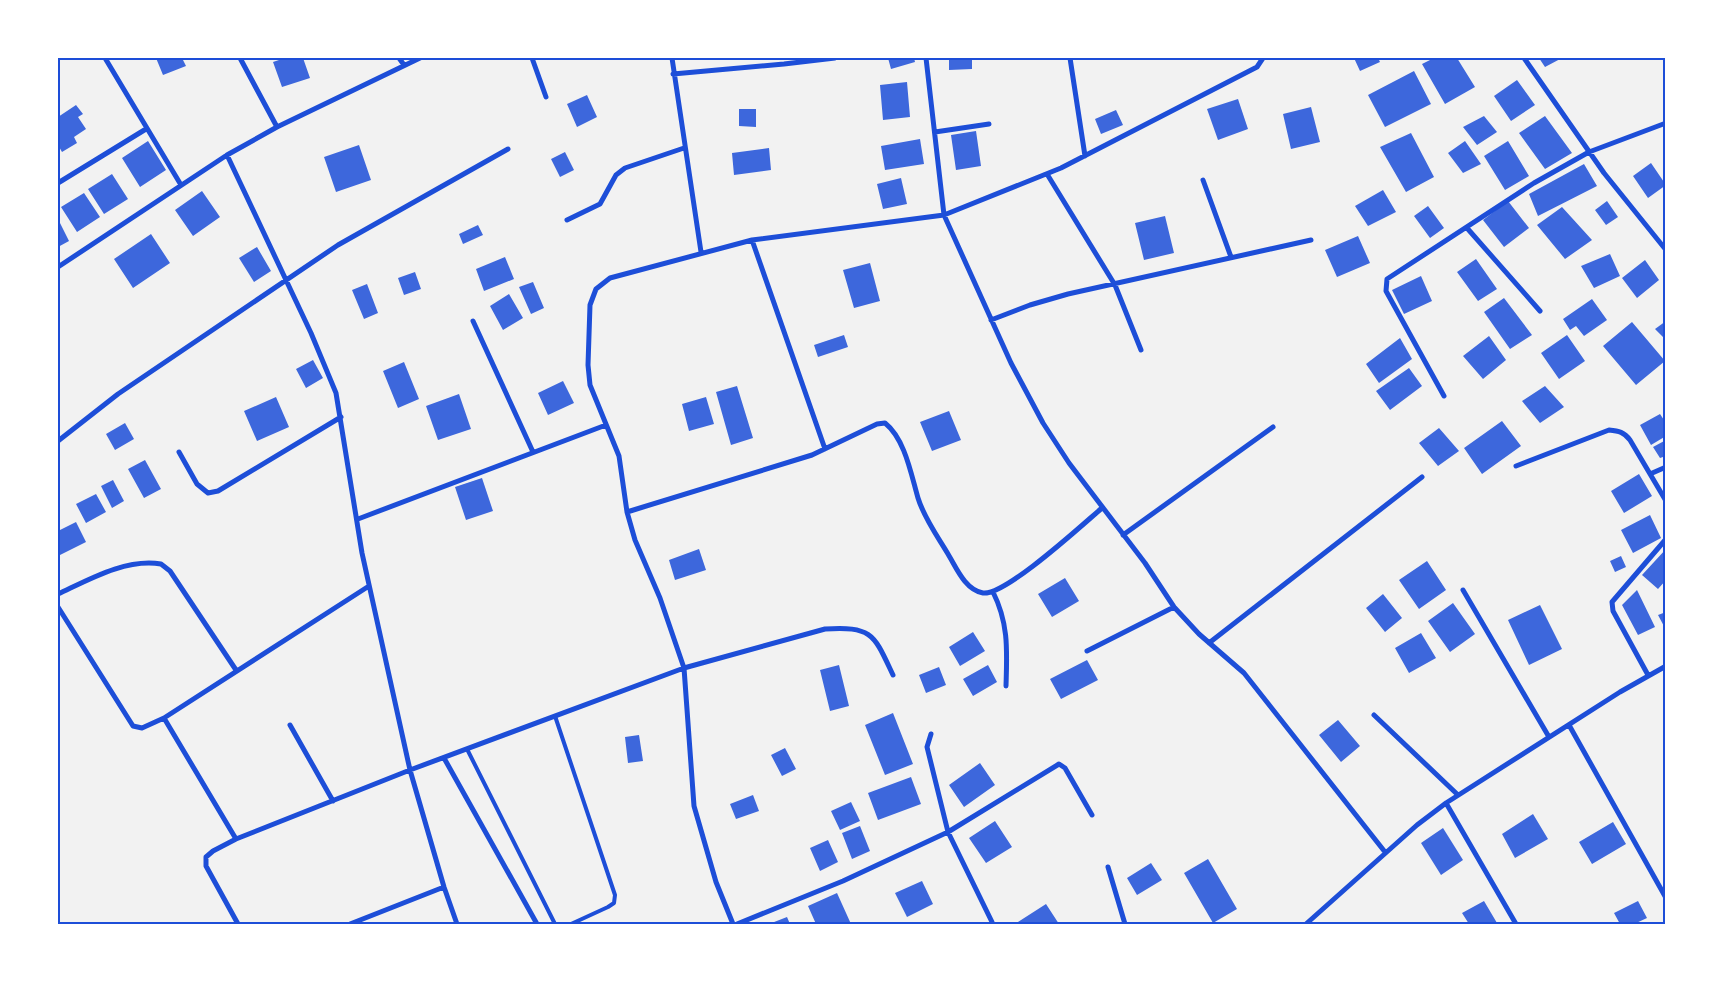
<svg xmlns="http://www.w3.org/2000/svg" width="1723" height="982" font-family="Signika,sans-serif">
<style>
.building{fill:#3d67dc}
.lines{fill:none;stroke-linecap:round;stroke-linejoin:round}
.service{stroke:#1d4ed8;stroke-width:4}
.minor{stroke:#1d4ed8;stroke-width:5}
.neatline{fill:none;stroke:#1d4ed8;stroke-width:2}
</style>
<rect width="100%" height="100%" fill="#f2f2f2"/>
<path class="building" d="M156 58H182L186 66 163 75Z
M285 58H303L310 78 282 87 273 62Z
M888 58H914L915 62 891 69Z
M949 58H972V69L949 70Z
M1354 58H1378L1380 62 1360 71Z
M1434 58H1457L1475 87 1445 104 1422 64Z
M1539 58H1562L1545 67Z
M1414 71 1431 104 1385 127 1368 95Z
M1517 80 1535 105 1511 121 1494 96Z
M907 82 910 117 883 120 880 85Z
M587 95 597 117 577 127 567 104Z
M1238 99 1248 129 1218 140 1207 109Z
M76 105 83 114 78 117 86 129 74 137 77 143 62 152 58 145V117Z
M1311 107 1320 142 1291 149 1283 114Z
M739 109H756V127L739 126Z
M1116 110 1123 125 1101 134 1095 119Z
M1484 116 1497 132 1477 145 1463 127Z
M1545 116 1572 153 1545 169 1519 133Z
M976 131 981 166 956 170 951 135Z
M1411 133 1434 177 1406 192 1380 147Z
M920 139 924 164 885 170 881 146Z
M148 141 166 170 140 187 122 158Z
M1465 141 1481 164 1463 173 1448 153Z
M1508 141 1529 176 1505 190 1484 156Z
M359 145 371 180 336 192 324 157Z
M769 148 771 170 734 175 732 153Z
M565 152 574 170 560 177 551 159Z
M1651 163 1666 185 1648 198 1633 176Z
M1584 164 1597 186 1538 216 1529 194Z
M112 174 128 199 104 214 88 189Z
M901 178 907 204 883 209 877 184Z
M1383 190 1396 212 1368 226 1355 206Z
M202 191 220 217 193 236 175 210Z
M84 193 100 217 77 232 61 207Z
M1508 201 1529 228 1504 247 1483 220Z
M1607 201 1618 217 1606 225 1595 210Z
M1428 206 1444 228 1430 238 1414 216Z
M1562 207 1592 240 1565 259 1537 225Z
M1165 216 1174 253 1144 260 1135 223Z
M58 219 69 241 58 247Z
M478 225 483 235 463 244 459 234Z
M151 234 170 263 133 288 114 259Z
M1358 236 1370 263 1337 277 1325 250Z
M257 247 271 271 254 282 239 258Z
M1610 254 1620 276 1594 288 1581 266Z
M505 257 514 279 484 291 476 269Z
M1476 259 1497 289 1478 301 1457 272Z
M1645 260 1659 280 1637 298 1622 278Z
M870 263 880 301 854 308 843 270Z
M415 272 421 289 404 295 398 278Z
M1421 276 1432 301 1404 314 1392 290Z
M533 282 544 308 531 314 519 287Z
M367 284 378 313 364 319 352 290Z
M509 294 523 318 503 330 490 306Z
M1504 298 1532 335 1510 349 1484 312Z
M1592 299 1607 320 1584 336 1576 326 1570 330 1563 319Z
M1666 321V340L1655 329Z
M1632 322 1665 361 1636 385 1603 346Z
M844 335 848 347 818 357 814 345Z
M1567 335 1585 361 1559 379 1541 353Z
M1489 336 1506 360 1483 379 1463 356Z
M1400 338 1412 359 1379 383 1366 364Z
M313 360 323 378 306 388 296 369Z
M404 362 419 399 398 408 383 371Z
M1409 368 1422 386 1390 410 1376 391Z
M563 381 574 403 548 415 538 393Z
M737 386 753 438 731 445 716 392Z
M1545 386 1564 407 1540 423 1522 401Z
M459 394 471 429 438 440 426 406Z
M276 397 289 427 257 441 244 411Z
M706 397 714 424 689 431 682 404Z
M949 411 961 440 932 451 920 422Z
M1660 414 1666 423V436L1651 445 1640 425Z
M1502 421 1521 446 1482 474 1464 448Z
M125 423 134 439 115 450 106 434Z
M1439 428 1459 451 1438 466 1419 443Z
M1666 440V456L1660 458 1653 447Z
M145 460 161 489 144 498 128 469Z
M1639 474 1652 496 1624 513 1611 491Z
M482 478 493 511 466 520 455 487Z
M113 480 124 501 112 508 101 486Z
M96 494 106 512 86 523 76 504Z
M1650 515 1661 538 1633 553 1621 530Z
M76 522 86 542 58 556V531Z
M699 549 706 570 675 580 669 560Z
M1666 549V580L1658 589 1642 575Z
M1621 556 1626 567 1615 572 1610 561Z
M1427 561 1446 590 1419 609 1399 580Z
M1065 578 1079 601 1052 617 1038 594Z
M1637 590 1655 627 1638 635 1622 605Z
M1383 594 1402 618 1385 632 1366 608Z
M1453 603 1475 634 1450 652 1428 621Z
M1540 605 1562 649 1529 665 1508 620Z
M1666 612V630L1658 615Z
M973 632 985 651 960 666 949 647Z
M1421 633 1436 658 1409 673 1395 648Z
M1087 660 1098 680 1061 699 1050 679Z
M839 665 849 706 830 711 820 670Z
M988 665 997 682 973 696 963 679Z
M939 667 946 685 926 693 919 675Z
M893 713 913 764 885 775 865 725Z
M1338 720 1360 746 1341 762 1319 735Z
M639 735 643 761 628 763 625 737Z
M785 748 796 769 782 776 771 755Z
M980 763 995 785 964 807 949 785Z
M911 777 921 804 878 820 868 793Z
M753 795 759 811 736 819 730 804Z
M851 802 860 821 840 830 831 811Z
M1533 814 1548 839 1515 858 1502 834Z
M995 821 1012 847 986 863 969 838Z
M1613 822 1626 844 1592 864 1579 842Z
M860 826 870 851 852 859 842 833Z
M1443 828 1463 860 1441 875 1421 843Z
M828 840 838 862 820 871 810 848Z
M1208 859 1237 909 1213 923 1184 873Z
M1151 863 1162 880 1137 895 1127 878Z
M922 881 933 904 907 917 895 893Z
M837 893 851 924H816L808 906Z
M1484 901 1497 923 1469 924 1462 913Z
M1638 901 1647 918 1634 924H1620L1614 913Z
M1046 904 1059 924H1015Z
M787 917 790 924H769Z"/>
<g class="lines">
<path class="service" d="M555 716 615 895 614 903 608 907 571 924
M467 749 555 924"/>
<path class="minor" d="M105 58 181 185
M240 58 277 127
M399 58 404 65
M532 58 546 97
M672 58 701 252
M926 58 944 215 1011 363 1043 423 1069 463 1145 563 1174 607 1199 634 1244 673 1385 852
M1070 58 1085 156
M1524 58 1604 173 1666 250
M673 74 784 64 835 58
M935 132 989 124
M227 155 311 333 336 393 362 553 410 770 444 887 457 924
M1047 174 1115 285 1141 350
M1203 180 1231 257
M58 183 146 129
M567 220 600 204 616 175 625 168 684 148
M1467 228 1540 311
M752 240 825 449
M58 267 227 155 277 127 420 58
M991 320 1030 305 1068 294 1311 240
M473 321 533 452
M1444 396 1386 291 1387 279 1534 183 1589 152 1666 123
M58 441 118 394 338 245 508 149
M179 452 197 484 208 493 218 491 341 417
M1516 466 1609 430C1619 431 1624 432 1630 440L1666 501
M1650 474 1666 467
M627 512 812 455 877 424 885 423C905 439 911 474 918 498 924 518 938 537 948 554 956 567 965 590 983 593 1005 596 1082 525 1102 508
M358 519 606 425
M1123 535 1273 427
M1463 590 1549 737
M993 592C1009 624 1007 651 1006 686
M58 594C88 580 126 558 161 564L170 571 236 670
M58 607 133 726 142 728 164 718
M1209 643 1422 477
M1087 651 1174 607
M1648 675 1613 611 1612 602 1666 539
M1374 715 1458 795
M290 725 333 801
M1569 725 1666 898
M931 734 927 747 948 832 992 922
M444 758 537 924
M1446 803 1516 924
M236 839 164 718 369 586
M1108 867 1125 924
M238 924 206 866V857L213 851 236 839 410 770 684 668 825 629C873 626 874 635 893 675
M350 924 444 887
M733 924 716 882 694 806 684 668 660 598 635 540 627 512 619 456 590 385 588 365 590 305 596 289 610 278 752 240 944 215 1061 168 1257 67 1263 58
M737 924 843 881 948 832 1059 764 1065 768 1092 815
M1306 924 1417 825 1446 803 1620 692 1666 666"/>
</g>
<rect width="1723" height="982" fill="none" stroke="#ffffff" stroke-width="118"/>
<rect x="59" y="59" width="1605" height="864" class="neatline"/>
</svg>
